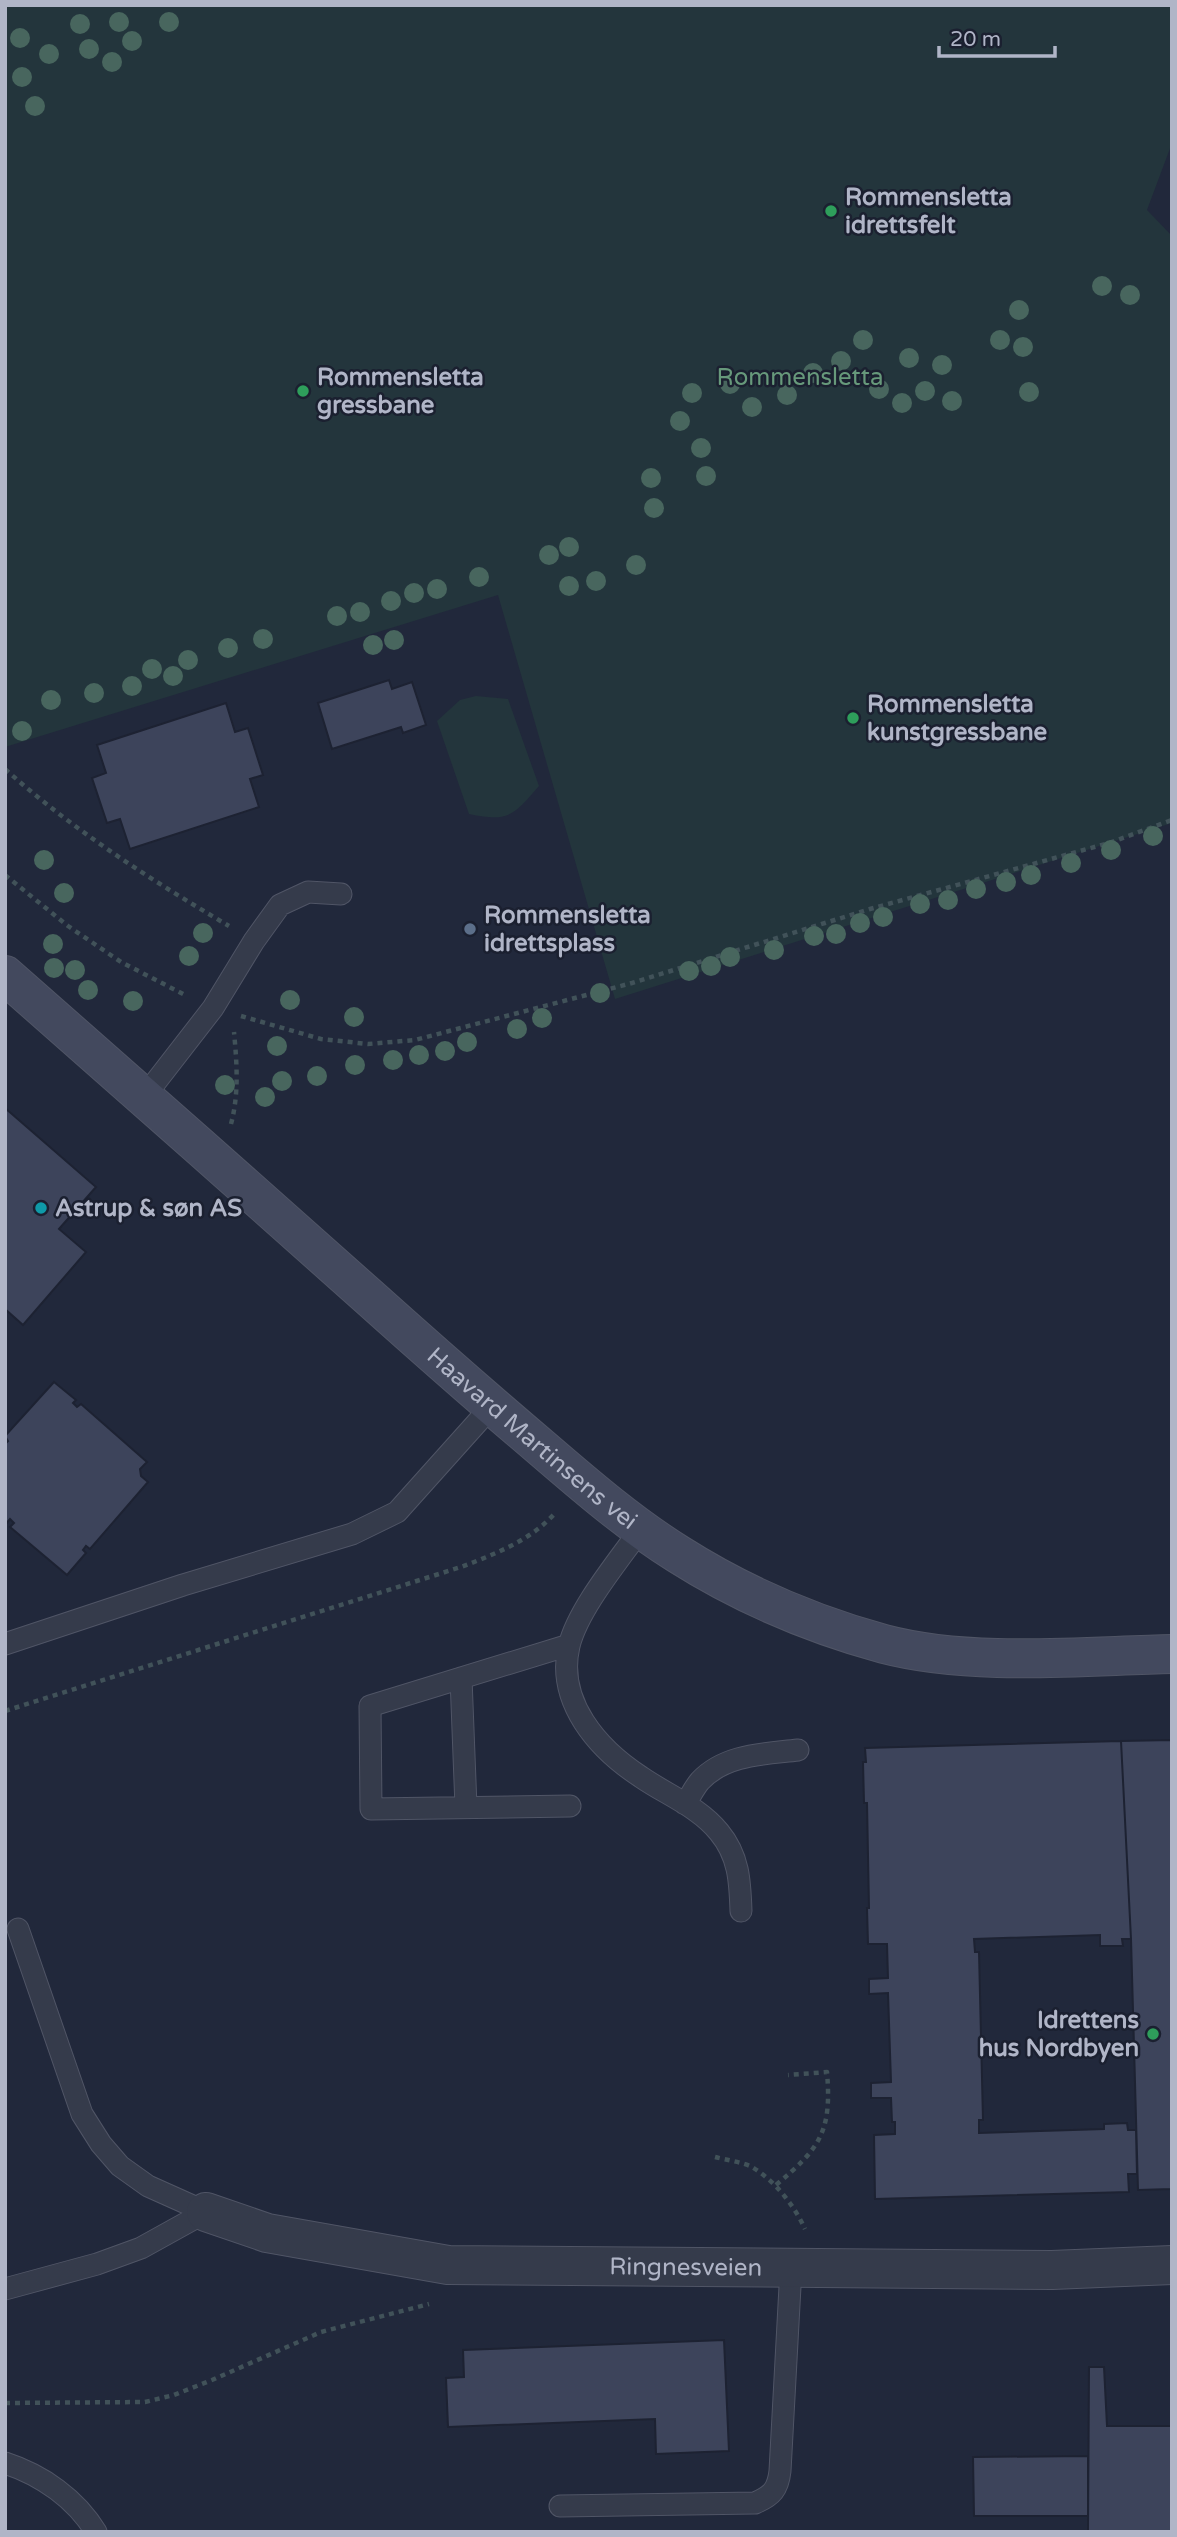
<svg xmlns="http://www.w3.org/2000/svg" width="1177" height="2537" font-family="'Varela Round',sans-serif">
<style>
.green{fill:#23353c}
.building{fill:#3d445b;stroke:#1d2232;stroke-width:2}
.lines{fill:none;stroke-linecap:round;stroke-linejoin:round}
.lane-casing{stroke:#505566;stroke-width:23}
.street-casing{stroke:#505566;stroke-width:40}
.secondary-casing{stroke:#505566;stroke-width:40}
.path{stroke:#415259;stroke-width:4.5;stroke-dasharray:5 5;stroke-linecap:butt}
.lane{stroke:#353b4b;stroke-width:21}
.street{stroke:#353b4b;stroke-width:38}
.secondary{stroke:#43495e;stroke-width:38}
.tree{fill:#48665e}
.leisure-dot{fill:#2e9e5b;stroke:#1b2030;stroke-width:2.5}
.service-dot{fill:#5c6f8a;stroke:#1b2030;stroke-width:2.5}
.culture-dot{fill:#0f9aa8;stroke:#1b2030;stroke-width:2.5}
.labels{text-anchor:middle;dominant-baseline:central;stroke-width:5;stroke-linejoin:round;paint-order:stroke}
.poi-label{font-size:24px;font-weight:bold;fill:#b0b5c7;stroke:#1b2030;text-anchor:start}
.park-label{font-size:24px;fill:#67997b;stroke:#1b2030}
.street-label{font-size:24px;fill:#b0b5c7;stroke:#1b2030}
</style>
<rect width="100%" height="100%" fill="#21283b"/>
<path class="green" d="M5 5H1172V143L1147 210 1172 236V823L615 999 498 595 5 747Z
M476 696 508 699 539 786C513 816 509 822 469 814L437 721 460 700Z"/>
<path class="building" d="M389 680 392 689 412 682 426 725 403 733 401 727 332 749 318 703Z
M226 703 235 732 248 728 263 775 250 779 259 807 130 849 120 819 107 823 92 778 106 773 97 745Z
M5 1108 96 1187 59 1229 86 1252 23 1325 5 1309Z
M54 1382 76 1400 73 1403 77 1407 81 1404 147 1462 140 1469 141 1476 148 1482 90 1549 86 1546 83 1550 86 1553 67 1575 10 1527 14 1523 10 1519 5 1525V1444L8 1441 5 1436Z
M1172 1740V2189L1138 2190 1131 1939 1121 1741Z
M1121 1741 1131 1939H1122L1123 1946H1100V1935L974 1939 975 1952H979L983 2120H979V2133L1104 2129V2124L1127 2123 1128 2130H1136L1137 2174H1128L1129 2192 875 2199 874 2135 895 2134V2122H892L891 2098H871V2083L891 2082 888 1993 869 1994V1979L888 1978 887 1944H868L867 1908H869L867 1803H864L863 1762H866L865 1748Z
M724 2340 729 2451 656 2454 655 2419 448 2427 446 2378 464 2377 463 2350Z
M1089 2367H1104L1107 2426H1172V2532H1088Z
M1088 2456V2516H974L973 2457Z"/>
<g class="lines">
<defs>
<path id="lane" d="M144 1097 213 1008 254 941 280 905 308 892 341 894
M641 1529C619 1560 578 1609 569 1646 556 1702 598 1749 641 1777 667 1795 699 1807 719 1832 739 1856 740 1881 741 1911
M5 1644 183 1585 352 1534 397 1512 492 1406
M569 1645 370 1706 371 1809 570 1806
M461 1678 466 1807
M685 1804C690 1797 694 1788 700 1781 725 1754 765 1754 798 1750
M18 1929 82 2114 101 2144 120 2166 148 2186 206 2212
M5 2289 97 2264 141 2248 206 2212
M5 2463C42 2475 76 2499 96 2532
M560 2506 755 2503C772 2496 778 2489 780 2471L791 2268"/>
<g id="street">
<path id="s1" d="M206 2212 267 2233 448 2265 1052 2270 1172 2265"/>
</g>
<g id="secondary">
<path id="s2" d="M5 975C127 1082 248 1189 369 1297 427 1349 485 1400 544 1450 587 1487 630 1524 678 1554 741 1594 811 1624 884 1644 972 1667 1081 1656 1172 1654"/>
</g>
</defs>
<use href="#lane" class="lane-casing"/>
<use href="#street" class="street-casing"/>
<use href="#secondary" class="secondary-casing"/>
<path class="path" d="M5 769C73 830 151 880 229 926
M5 875 68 926 121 962 187 996
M241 1016 321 1039 368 1044 415 1040 632 983 870 909 1109 843 1172 820
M231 1124C239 1094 237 1064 234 1032
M5 1711 461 1567C495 1554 532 1540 556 1512
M715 2157C726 2160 742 2162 752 2167 775 2181 794 2205 805 2229
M776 2185C820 2148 832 2132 827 2072L788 2075
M5 2403 145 2402 174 2395 212 2380 321 2332 429 2304"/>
<use href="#lane" class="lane"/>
<use href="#street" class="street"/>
<use href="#secondary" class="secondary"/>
</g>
<g class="tree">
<circle cx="119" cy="22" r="10"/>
<circle cx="169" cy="22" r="10"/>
<circle cx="80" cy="24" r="10"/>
<circle cx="20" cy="38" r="10"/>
<circle cx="132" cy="41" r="10"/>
<circle cx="89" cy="49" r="10"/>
<circle cx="49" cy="54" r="10"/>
<circle cx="112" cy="62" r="10"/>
<circle cx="22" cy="77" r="10"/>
<circle cx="35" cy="106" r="10"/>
<circle cx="1102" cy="286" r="10"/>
<circle cx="1130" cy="295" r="10"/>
<circle cx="1019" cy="310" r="10"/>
<circle cx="863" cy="340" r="10"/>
<circle cx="1000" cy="340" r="10"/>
<circle cx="1023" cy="347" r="10"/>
<circle cx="909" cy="358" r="10"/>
<circle cx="841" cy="361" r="10"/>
<circle cx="942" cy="365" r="10"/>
<circle cx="813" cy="373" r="10"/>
<circle cx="730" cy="384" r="10"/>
<circle cx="879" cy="389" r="10"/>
<circle cx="925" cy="391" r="10"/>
<circle cx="1029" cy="392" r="10"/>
<circle cx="692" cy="393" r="10"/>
<circle cx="787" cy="395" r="10"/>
<circle cx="952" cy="401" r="10"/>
<circle cx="902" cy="403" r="10"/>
<circle cx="752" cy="407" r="10"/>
<circle cx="680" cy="421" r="10"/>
<circle cx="701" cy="448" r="10"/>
<circle cx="706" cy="476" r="10"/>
<circle cx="651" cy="478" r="10"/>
<circle cx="654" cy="508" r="10"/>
<circle cx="569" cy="547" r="10"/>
<circle cx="549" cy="555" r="10"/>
<circle cx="636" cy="565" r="10"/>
<circle cx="479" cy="577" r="10"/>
<circle cx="596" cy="581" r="10"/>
<circle cx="569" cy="586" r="10"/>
<circle cx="437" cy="589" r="10"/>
<circle cx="414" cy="593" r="10"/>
<circle cx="391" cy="601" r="10"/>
<circle cx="360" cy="612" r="10"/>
<circle cx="337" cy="616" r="10"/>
<circle cx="263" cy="639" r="10"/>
<circle cx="394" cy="640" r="10"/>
<circle cx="373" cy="645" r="10"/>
<circle cx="228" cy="648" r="10"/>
<circle cx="188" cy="660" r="10"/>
<circle cx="152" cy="669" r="10"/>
<circle cx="173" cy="676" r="10"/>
<circle cx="132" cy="686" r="10"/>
<circle cx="94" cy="693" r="10"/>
<circle cx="51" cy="700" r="10"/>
<circle cx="22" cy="731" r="10"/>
<circle cx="1153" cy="836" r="10"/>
<circle cx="1111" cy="850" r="10"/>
<circle cx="44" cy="860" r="10"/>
<circle cx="1071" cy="863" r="10"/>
<circle cx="1031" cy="875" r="10"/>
<circle cx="1006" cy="882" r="10"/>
<circle cx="976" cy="889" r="10"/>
<circle cx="64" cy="893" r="10"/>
<circle cx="948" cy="900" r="10"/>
<circle cx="920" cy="904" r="10"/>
<circle cx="883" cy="917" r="10"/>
<circle cx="860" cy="923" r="10"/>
<circle cx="203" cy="933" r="10"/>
<circle cx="836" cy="934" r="10"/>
<circle cx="814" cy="936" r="10"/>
<circle cx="53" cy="944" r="10"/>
<circle cx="774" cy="950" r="10"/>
<circle cx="189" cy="956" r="10"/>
<circle cx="730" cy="957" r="10"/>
<circle cx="711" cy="966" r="10"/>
<circle cx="54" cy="968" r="10"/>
<circle cx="75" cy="970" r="10"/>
<circle cx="689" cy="971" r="10"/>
<circle cx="88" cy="990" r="10"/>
<circle cx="600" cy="993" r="10"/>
<circle cx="290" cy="1000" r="10"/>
<circle cx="133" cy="1001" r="10"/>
<circle cx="354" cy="1017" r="10"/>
<circle cx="542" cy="1018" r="10"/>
<circle cx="517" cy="1029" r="10"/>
<circle cx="467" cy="1042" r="10"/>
<circle cx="277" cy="1046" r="10"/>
<circle cx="445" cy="1051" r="10"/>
<circle cx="419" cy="1055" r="10"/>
<circle cx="393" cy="1060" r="10"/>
<circle cx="355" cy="1065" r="10"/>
<circle cx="317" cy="1076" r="10"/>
<circle cx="282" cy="1081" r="10"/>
<circle cx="225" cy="1085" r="10"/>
<circle cx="265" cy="1097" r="10"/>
</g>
<g class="leisure-dot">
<circle cx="831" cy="211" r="7"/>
<circle cx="303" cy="391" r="7"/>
<circle cx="853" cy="718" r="7"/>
<circle cx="1153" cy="2034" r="7"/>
</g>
<circle class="service-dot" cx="470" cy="929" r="7"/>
<circle class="culture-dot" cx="41" cy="1208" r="7"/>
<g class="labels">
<g class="poi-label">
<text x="845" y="197">Rommensletta<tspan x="845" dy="28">idrettsfelt</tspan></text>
<text x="317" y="377">Rommensletta<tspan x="317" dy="28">gressbane</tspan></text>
<text x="867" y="704">Rommensletta<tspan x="867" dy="28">kunstgressbane</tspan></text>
<text x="484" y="915">Rommensletta<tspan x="484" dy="28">idrettsplass</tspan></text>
<text x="55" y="1208">Astrup &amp; søn AS</text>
<text x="1139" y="2020" text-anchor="end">Idrettens<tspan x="1139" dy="28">hus Nordbyen</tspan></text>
</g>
<g class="park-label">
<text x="800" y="377">Rommensletta</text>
</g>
<g class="street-label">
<text stroke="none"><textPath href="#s2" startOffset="702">Haavard Martinsens vei</textPath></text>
<text stroke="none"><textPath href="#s1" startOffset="486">Ringnesveien</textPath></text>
</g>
</g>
<rect width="1177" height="2537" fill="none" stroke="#b0b5c7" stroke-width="14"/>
<path d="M939 46v10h116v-10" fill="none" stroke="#b0b5c7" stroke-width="3.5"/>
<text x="950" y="46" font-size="21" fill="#b0b5c7" stroke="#1b2030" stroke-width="5" paint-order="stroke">20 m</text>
</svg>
